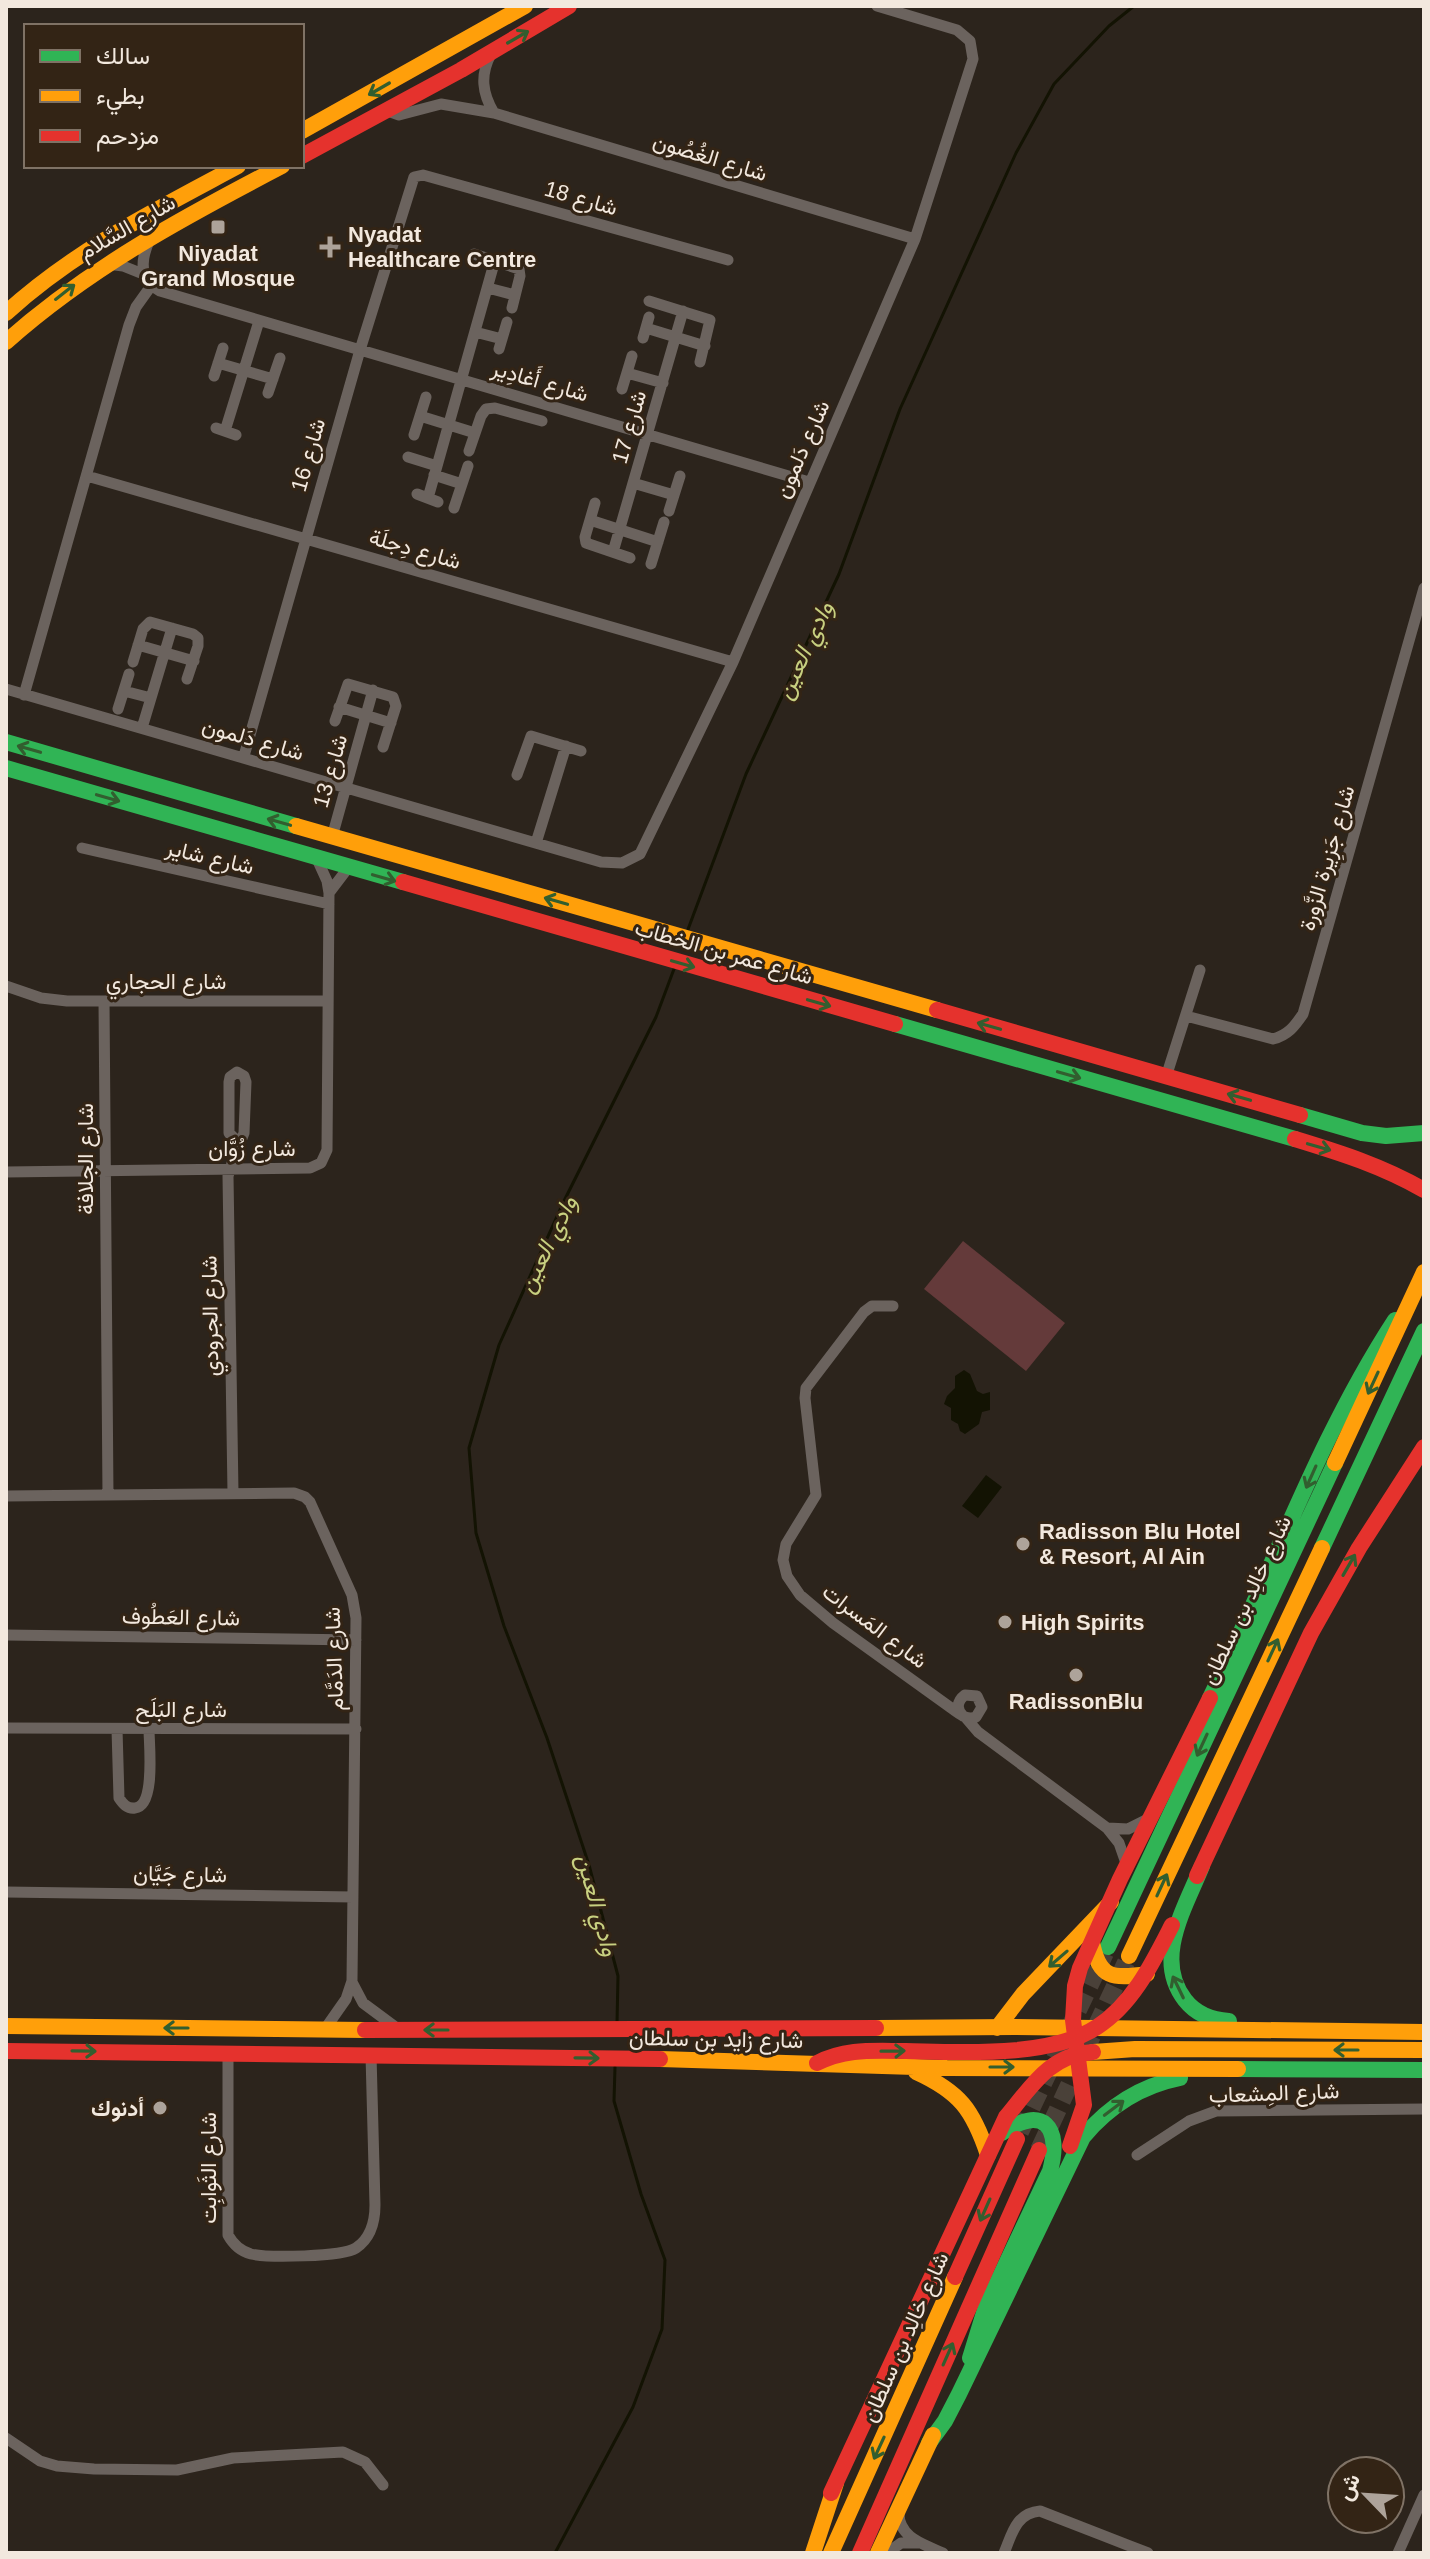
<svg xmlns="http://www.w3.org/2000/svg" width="1430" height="2559" font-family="Arial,Vazirmatn,sans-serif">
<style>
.green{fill:#643a3a}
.water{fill:#131303}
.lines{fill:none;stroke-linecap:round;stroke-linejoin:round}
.stream{stroke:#131303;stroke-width:3}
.primary-tunnel{stroke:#4a4139;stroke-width:18;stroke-dasharray:18 9;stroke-linecap:butt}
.street{stroke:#6b635e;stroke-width:11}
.fast{stroke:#30b455;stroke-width:16}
.slow{stroke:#ff9f0a;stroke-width:16}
.jam{stroke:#e5322d;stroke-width:16}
.oneway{stroke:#325e2f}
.poi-dot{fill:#ada39a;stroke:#332415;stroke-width:3}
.labels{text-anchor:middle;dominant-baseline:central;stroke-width:6;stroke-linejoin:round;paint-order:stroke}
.street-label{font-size:22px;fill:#f2e8de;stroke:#332415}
.poi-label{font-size:22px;font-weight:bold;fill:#f2e8de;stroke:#332415;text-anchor:start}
.water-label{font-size:24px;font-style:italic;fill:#c8d080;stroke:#332415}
</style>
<rect width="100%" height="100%" fill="#2c241c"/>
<path class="green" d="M963 1241 1065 1323 1026 1371 924 1289Z"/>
<path class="water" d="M964 1370 970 1374 977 1391 983 1394 990 1392V1410L982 1412 979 1424 965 1434 960 1431 958 1424 951 1420V1408L944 1404 947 1396 955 1388V1376Z
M986 1475 1002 1487 978 1518 962 1506Z"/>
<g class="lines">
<path class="stream" d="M687 932 746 774 839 574 900 409 1016 153 1054 84 1109 26 1134 6
M617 2023 618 1976 589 1865 547 1738 504 1626 476 1533 469 1448 499 1345 563 1203 656 1017 674 969
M555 2553 633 2407 662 2329 665 2260 641 2194 614 2101 615 2067"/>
<path class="primary-tunnel" d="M1020 2132 1105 1953
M1039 2150 1129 1956"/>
<path class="street" d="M491 54C480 75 482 93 494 113
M385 110 399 115 441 104 494 113 915 239
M151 237C141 257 137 279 160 291L809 482
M474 254 519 269 520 276 512 308
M107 264 123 266 143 274
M488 288 515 295
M649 301 710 320 700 362
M646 328 705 346
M475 332 502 339
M643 338 649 317
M499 349 507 322
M218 363 273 379
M627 373 663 383
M214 376 223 348
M622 389 632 356
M268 393 280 358
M420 416 475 433
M216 428 236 435
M225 431 259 321
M414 435 426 397
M469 451 481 416 486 409 495 408 542 421
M408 457 437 466
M434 475 462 484
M87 476 733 662
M633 483 674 495
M417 494 438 502
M428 498 495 260
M595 503 585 537 586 543 630 558
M454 508 468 466
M669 511 680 476
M590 520 658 542
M613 552 683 311
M651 564 664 522
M138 645 194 661
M133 662 143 629 150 622 193 634 198 638V646L187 679
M6 689 601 862 622 863 640 854 733 662 915 239 973 59 970 41 957 30 877 6
M124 691 151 698
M24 695 129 325 136 307 151 286
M339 707 391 723
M118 709 129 674
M335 721 348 684 393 697 396 706 383 747
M142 728 172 628
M244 756 360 350 414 177 423 175 728 260
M517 775 531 736 581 751
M332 837 373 690
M536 843 566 746
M82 848 329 904
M329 893 348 868
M6 986 41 998 67 1001H328
M104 1001 108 1495
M1186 1016 1273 1039C1288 1035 1294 1027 1303 1014L1424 588
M237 1072 244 1076 246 1082 244 1133 242 1138 237 1141 229 1133V1082L230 1077Z
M1166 1077 1200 970
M6 1172 310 1168 321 1163 327 1150 329 893 327 881 317 859
M893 1306H872L864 1312 806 1388 805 1398 816 1495 786 1544 783 1560 787 1576 800 1595 833 1623 954 1710C961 1715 967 1720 976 1717L982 1707 977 1696 965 1695C957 1701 956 1709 963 1716
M233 1493 228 1176 236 1151 237 1141
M6 1496 294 1493 305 1497 310 1502 352 1595 356 1618 352 1981 346 1999 325 2029
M6 1635 356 1640
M966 1718 978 1732 1107 1828 1119 1843 1127 1866
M6 1728 356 1729
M117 1729 119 1798C123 1804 127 1809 135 1808 156 1806 149 1745 149 1729
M1108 1828 1128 1829 1148 1819
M6 1892 353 1897
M352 1982 363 2003 394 2026
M228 2053V2235C233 2244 240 2251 251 2254 268 2258 342 2257 356 2248 371 2238 375 2222 375 2205L371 2055
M1137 2155 1189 2121 1216 2111 1424 2109
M6 2438 40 2461 57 2466 94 2469 177 2470 233 2458 343 2452 365 2462 383 2485
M899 2512C898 2537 923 2544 943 2553
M887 2553 901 2543H918
M1004 2553C1012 2534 1016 2513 1040 2511L1148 2553
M1398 2553 1424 2495"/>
<path class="fast" d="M6 742 296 826
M6 768 403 882
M895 1024 1295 1139
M1300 1115 1362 1133 1386 1136 1424 1133
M1322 1548 1424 1331
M1210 1698C1272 1572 1318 1438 1395 1320
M1202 1866C1185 1908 1153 1959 1185 2000 1196 2014 1212 2020 1229 2021
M1108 1947 1335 1463
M1238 2069 1424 2070
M970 2358 986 2306 1050 2171C1062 2127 1043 2104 1002 2133
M929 2443 945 2421 959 2394 1083 2137C1109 2106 1140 2086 1180 2078"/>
<path class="slow" d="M302 131 525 6
M6 313C75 250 156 210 238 166
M6 342C89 268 184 217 282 166
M296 826 937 1010
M1335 1463 1424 1272
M1092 1942C1099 1979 1113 1979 1147 1974
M1129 1956 1322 1548
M6 2026 365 2030
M876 2028 1015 2027 1424 2032
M997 2028 1023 1994 1111 1902
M1093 2052 1135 2049 1424 2050
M660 2059 947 2068 1238 2069
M916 2072C960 2092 973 2110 988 2155
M813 2553 836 2483
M831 2553 955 2277
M878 2553 933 2435"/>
<path class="jam" d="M302 156 461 70 569 6
M403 882 895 1024
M937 1010 1300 1115
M1295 1139C1341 1153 1382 1166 1424 1190
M1197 1876 1311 1633 1359 1548 1424 1447
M365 2030 876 2028
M6 2051 660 2059
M817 2063C846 2048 874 2051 906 2051 961 2052 1050 2058 1097 2027 1133 2004 1153 1962 1172 1925
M1070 2146 1084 2105 1073 2020 1075 1986 1080 1968 1120 1879 1210 1698
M955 2277 1017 2139
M831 2493 1006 2117C1032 2086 1049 2055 1093 2052
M860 2553 1039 2150"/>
</g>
<defs><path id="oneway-shaft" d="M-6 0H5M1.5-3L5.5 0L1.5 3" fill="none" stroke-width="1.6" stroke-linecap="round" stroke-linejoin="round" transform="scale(2)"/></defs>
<g class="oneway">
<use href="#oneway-shaft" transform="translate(518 37) rotate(-30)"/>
<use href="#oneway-shaft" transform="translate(379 89) rotate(150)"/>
<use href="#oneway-shaft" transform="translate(65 292) rotate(-38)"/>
<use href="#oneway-shaft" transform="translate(29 749) rotate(-164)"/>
<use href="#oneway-shaft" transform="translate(108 798) rotate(16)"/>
<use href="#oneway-shaft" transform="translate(279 822) rotate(-164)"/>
<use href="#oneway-shaft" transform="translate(384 878) rotate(16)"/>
<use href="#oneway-shaft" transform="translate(556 901) rotate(-164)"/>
<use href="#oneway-shaft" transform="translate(683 964) rotate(16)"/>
<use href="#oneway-shaft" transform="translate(819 1003) rotate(16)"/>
<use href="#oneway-shaft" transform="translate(989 1026) rotate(-164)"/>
<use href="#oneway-shaft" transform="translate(1069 1075) rotate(16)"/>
<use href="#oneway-shaft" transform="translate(1239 1097) rotate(-164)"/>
<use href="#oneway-shaft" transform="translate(1319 1147) rotate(16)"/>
<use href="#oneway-shaft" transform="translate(1373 1383) rotate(115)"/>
<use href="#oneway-shaft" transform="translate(1311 1477) rotate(114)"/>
<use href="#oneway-shaft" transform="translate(1349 1565) rotate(-60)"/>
<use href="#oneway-shaft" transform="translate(1273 1650) rotate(-65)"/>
<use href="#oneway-shaft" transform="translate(1202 1745) rotate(115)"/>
<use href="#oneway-shaft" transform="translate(1162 1885) rotate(-65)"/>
<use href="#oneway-shaft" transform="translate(1058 1959) rotate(139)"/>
<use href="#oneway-shaft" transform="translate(1178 1987) rotate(-116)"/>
<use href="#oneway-shaft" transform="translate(176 2028) rotate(-180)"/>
<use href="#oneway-shaft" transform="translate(436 2030) rotate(-180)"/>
<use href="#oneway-shaft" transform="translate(1346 2050) rotate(-180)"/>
<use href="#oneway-shaft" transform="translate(84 2051) rotate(1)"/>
<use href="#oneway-shaft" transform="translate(893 2051) rotate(-1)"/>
<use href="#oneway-shaft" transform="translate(587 2058) rotate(1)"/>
<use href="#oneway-shaft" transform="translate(1002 2067)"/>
<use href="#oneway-shaft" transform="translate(1114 2108) rotate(-37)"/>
<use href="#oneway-shaft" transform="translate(985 2210) rotate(114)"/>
<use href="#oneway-shaft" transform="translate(948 2354) rotate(-66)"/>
<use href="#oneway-shaft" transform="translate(879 2448) rotate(115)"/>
</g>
<g class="poi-dot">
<rect x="210" y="219" width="16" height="16" rx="4"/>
<path d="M326 235h8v8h8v8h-8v8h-8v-8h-8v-8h8z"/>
<circle cx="1023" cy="1544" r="8"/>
<circle cx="1005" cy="1622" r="8"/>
<circle cx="1076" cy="1675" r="8"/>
<circle cx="160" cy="2108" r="8"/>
</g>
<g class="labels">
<g class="street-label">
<text transform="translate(710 157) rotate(17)">شارع الغُصُون</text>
<text transform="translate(581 198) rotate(16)">شارع 18</text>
<text transform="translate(127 227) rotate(-30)">شارع السَّلام</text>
<text transform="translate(540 381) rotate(16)">شارع أَغادِير</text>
<text transform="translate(629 427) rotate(-74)">شارع 17</text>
<text transform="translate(802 449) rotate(-66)">شارع دَلمون</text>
<text transform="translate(308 455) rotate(-74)">شارع 16</text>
<text transform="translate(415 549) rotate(16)">شارع دِجلَة</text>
<text transform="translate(253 739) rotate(16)">شارع دَلمون</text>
<text transform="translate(330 771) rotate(-74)">شارع 13</text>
<text transform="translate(210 857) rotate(13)">شارع شاير</text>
<text transform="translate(1327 858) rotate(-74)">شارع جَزِيرة الزَّورة</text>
<text transform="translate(724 952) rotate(16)">شارع عمر بن الخطاب</text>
<text x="166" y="981">شارع الحجاري</text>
<text x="252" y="1148">شارع زُوَّان</text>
<text transform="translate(85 1159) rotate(-90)">شارع الجلافة</text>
<text transform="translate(210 1316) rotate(-91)">شارع الجرودي</text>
<text transform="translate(1246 1600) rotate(-65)">شارع خالِد بن سلطان</text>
<text transform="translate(181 1617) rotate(1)">شارع العَطُوف</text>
<text transform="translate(875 1626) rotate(37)">شارع المَسرات</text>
<text transform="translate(334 1659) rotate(-92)">شارع الدَمَّام</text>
<text x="181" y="1709">شارع البَلَح</text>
<text transform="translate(180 1874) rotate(1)">شارع جَيَّان</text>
<text transform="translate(716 2039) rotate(1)">شارع زايد بن سلطان</text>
<text transform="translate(1274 2093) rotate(-2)">شارع المِشعاب</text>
<text transform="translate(208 2168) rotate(-90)">شارع الثَوابِت</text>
<text transform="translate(905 2337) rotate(-66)">شارع خالِد بن سلطان</text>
</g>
<g class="poi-label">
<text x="348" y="234">Nyadat<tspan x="348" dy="25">Healthcare Centre</tspan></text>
<text x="218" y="253" text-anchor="middle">Niyadat<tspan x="218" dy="25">Grand Mosque</tspan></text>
<text x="1039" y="1531">Radisson Blu Hotel<tspan x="1039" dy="25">&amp; Resort, Al Ain</tspan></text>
<text x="1021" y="1622">High Spirits</text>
<text x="1076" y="1701" text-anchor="middle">RadissonBlu</text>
<text x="144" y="2108" text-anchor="end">أدنوك</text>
</g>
<g class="water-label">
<text transform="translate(804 650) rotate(-65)">وادي العين</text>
<text transform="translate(547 1244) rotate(-64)">وادي العين</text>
<text transform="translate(598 1905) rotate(75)">وادي العين</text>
</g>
</g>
<rect width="1430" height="2559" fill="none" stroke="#f2e8de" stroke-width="16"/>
<rect x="24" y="24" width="280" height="144" fill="#332415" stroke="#7f7265" stroke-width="2"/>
<rect x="40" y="50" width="40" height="12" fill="#30b455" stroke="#7f7265" stroke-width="2"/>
<text x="96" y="64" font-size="24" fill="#f2e8de">سالك</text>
<rect x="40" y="90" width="40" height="12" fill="#ff9f0a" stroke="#7f7265" stroke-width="2"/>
<text x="96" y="104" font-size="24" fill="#f2e8de">بطيء</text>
<rect x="40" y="130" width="40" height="12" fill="#e5322d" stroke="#7f7265" stroke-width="2"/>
<text x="96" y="144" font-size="24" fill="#f2e8de">مزدحم</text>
<g transform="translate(1366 2495) rotate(295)"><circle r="38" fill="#332415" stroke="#7f7265" stroke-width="2"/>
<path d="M0-6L14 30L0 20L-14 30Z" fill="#ada39a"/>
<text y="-12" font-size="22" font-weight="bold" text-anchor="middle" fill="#f2e8de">ش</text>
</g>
</svg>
